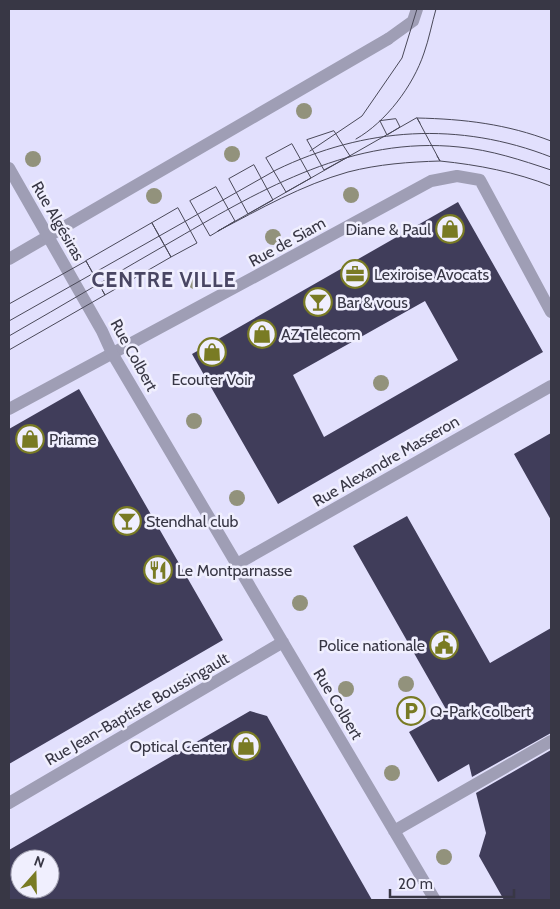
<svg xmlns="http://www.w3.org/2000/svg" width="560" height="909" font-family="Cabin,sans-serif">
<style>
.building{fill:#403d5a;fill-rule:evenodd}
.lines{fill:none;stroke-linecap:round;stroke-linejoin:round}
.pedestrian{stroke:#9f9eb5;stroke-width:12}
.minor{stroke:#9f9eb5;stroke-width:12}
.tram{stroke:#4a4959;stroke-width:1}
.tree{fill:#92927c}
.labels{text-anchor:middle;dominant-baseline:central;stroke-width:5;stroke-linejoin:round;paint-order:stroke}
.street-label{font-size:16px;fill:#383745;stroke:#f0effe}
.poi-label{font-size:16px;fill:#383745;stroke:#f0effe;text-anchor:start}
.district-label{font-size:21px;font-weight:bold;letter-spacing:1px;fill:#494663;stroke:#f0effe}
</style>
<rect width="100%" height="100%" fill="#e2e0fd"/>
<path class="building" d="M458 202 543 352 278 504 192 354ZM425 301 458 360 324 437 293 375Z
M79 389 223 640 9 764V429Z
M551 433V520L514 454Z
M407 516 490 663 551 628V733L472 777 469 764 438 782 409 732 447 711 353 546Z
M250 711 267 716 372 900H9V850ZM20 859H50V889H20Z
M551 750V900H504L479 856 486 833 476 793Z"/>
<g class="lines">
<path class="pedestrian" d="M9 259 388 39
M9 409C149 333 291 258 431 181L457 176 480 180 551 312"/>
<path class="minor" d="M388 39 413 21 417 9
M9 168 102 331 112 353 435 900
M237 564 551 386
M9 803 283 642
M394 831 551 741"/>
<path class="tram" d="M417 118 440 161C409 162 379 164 348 172 302 185 260 209 218 231Z
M396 119 400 127 387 135 380 121Z
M420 123 417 118C464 119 507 124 551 141
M334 131 350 156 324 170 307 140Z
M356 139C386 122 413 86 424 53 429 39 432 23 436 9
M292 144 311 178 286 192 266 158Z
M310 151 362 116 402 58 417 9
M437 156 440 161C479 165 515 172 551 186
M254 165 273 200 248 214 229 179Z
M216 187 235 221 210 236 190 201Z
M178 208 197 243 171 257 152 223Z
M152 223 171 257 105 295 86 261Z
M9 304 86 261 105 295 9 350
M9 321 276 170C365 127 459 121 551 157
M9 336C65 304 120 271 176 239 264 188 353 136 459 147 491 150 521 160 551 170"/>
</g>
<g class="tree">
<circle cx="304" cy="111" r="8"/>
<circle cx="232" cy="154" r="8"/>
<circle cx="33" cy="159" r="8"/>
<circle cx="351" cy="195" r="8"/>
<circle cx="154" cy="196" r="8"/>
<circle cx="273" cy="237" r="8"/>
<circle cx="195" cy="281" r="8"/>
<circle cx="381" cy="383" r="8"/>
<circle cx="194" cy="421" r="8"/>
<circle cx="237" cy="498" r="8"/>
<circle cx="300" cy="603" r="8"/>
<circle cx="406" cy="684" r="8"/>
<circle cx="346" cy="689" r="8"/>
<circle cx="392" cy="773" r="8"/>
<circle cx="444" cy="857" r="8"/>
</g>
<defs>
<symbol id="shop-ring" viewBox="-11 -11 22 22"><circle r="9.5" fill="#f0effe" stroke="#797b24" stroke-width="1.5"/><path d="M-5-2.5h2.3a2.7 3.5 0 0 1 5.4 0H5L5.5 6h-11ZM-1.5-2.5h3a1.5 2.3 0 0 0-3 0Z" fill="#797b24"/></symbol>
<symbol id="office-ring" viewBox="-11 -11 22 22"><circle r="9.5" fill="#f0effe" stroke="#797b24" stroke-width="1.5"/><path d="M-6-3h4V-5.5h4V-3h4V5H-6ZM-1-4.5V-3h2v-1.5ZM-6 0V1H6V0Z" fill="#797b24"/></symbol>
<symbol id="bar-ring" viewBox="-11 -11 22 22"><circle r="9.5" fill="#f0effe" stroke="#797b24" stroke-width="1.5"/><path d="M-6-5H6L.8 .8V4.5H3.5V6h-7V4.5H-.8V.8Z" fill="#797b24"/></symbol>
<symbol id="restaurant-ring" viewBox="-11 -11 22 22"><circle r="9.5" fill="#f0effe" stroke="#797b24" stroke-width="1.5"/><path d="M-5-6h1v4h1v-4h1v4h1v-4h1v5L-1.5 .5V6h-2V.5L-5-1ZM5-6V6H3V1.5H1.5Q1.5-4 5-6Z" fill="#797b24"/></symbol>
<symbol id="civic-ring" viewBox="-11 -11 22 22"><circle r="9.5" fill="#f0effe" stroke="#797b24" stroke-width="1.5"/><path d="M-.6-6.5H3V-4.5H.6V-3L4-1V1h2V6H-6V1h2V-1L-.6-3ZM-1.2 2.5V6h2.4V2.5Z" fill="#797b24"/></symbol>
<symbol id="parking-ring" viewBox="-11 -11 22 22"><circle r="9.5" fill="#f0effe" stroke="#797b24" stroke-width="1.5"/><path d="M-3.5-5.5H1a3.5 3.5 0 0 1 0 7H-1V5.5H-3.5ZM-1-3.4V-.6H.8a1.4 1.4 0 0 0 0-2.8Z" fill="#797b24"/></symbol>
</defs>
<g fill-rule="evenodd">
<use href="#shop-ring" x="434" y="213" width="32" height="32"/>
<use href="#office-ring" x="339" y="258" width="32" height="32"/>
<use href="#bar-ring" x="302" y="286" width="32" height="32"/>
<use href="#shop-ring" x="246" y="318" width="32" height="32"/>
<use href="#shop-ring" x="196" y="336" width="32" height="32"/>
<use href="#shop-ring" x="14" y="423" width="32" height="32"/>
<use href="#bar-ring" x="111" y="505" width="32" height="32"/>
<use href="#restaurant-ring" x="142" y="554" width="32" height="32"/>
<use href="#civic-ring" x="428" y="629" width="32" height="32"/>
<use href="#parking-ring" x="395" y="695" width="32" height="32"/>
<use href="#shop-ring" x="230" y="730" width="32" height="32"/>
</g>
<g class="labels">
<g class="street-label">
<text transform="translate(58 221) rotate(60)">Rue Algésiras</text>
<text transform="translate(287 242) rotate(-29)">Rue de Siam</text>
<text transform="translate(134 355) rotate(61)">Rue Colbert</text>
<text transform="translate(386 461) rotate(-30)">Rue Alexandre Masseron</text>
<text transform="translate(338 704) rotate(59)">Rue Colbert</text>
<text transform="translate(137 709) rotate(-30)">Rue Jean-Baptiste Boussingault</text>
</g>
<g class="poi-label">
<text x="431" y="229" text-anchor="end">Diane &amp; Paul</text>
<text x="374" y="274">Lexiroise Avocats</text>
<text x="337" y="302">Bar &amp; vous</text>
<text x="281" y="334">AZ Telecom</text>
<text x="212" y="379" text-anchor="middle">Ecouter Voir</text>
<text x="49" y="439">Priame</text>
<text x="146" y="521">Stendhal club</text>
<text x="177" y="570">Le Montparnasse</text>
<text x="425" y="645" text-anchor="end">Police nationale</text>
<text x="430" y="711">Q-Park Colbert</text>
<text x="227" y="746" text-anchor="end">Optical Center</text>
</g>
<g class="district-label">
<text x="164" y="279">CENTRE VILLE</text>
</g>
</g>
<rect width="560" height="909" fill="none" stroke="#383745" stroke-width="20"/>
<g transform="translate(35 874) rotate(20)"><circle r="24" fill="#f0effe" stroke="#a6a5b4"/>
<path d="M0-4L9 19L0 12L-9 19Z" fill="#797b24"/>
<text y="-8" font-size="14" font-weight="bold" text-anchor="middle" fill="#383745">N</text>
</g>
<path d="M390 889v8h124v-8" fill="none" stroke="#383745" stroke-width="2.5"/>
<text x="398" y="889" font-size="15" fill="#383745" stroke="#f0effe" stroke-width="4" paint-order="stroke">20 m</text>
</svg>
